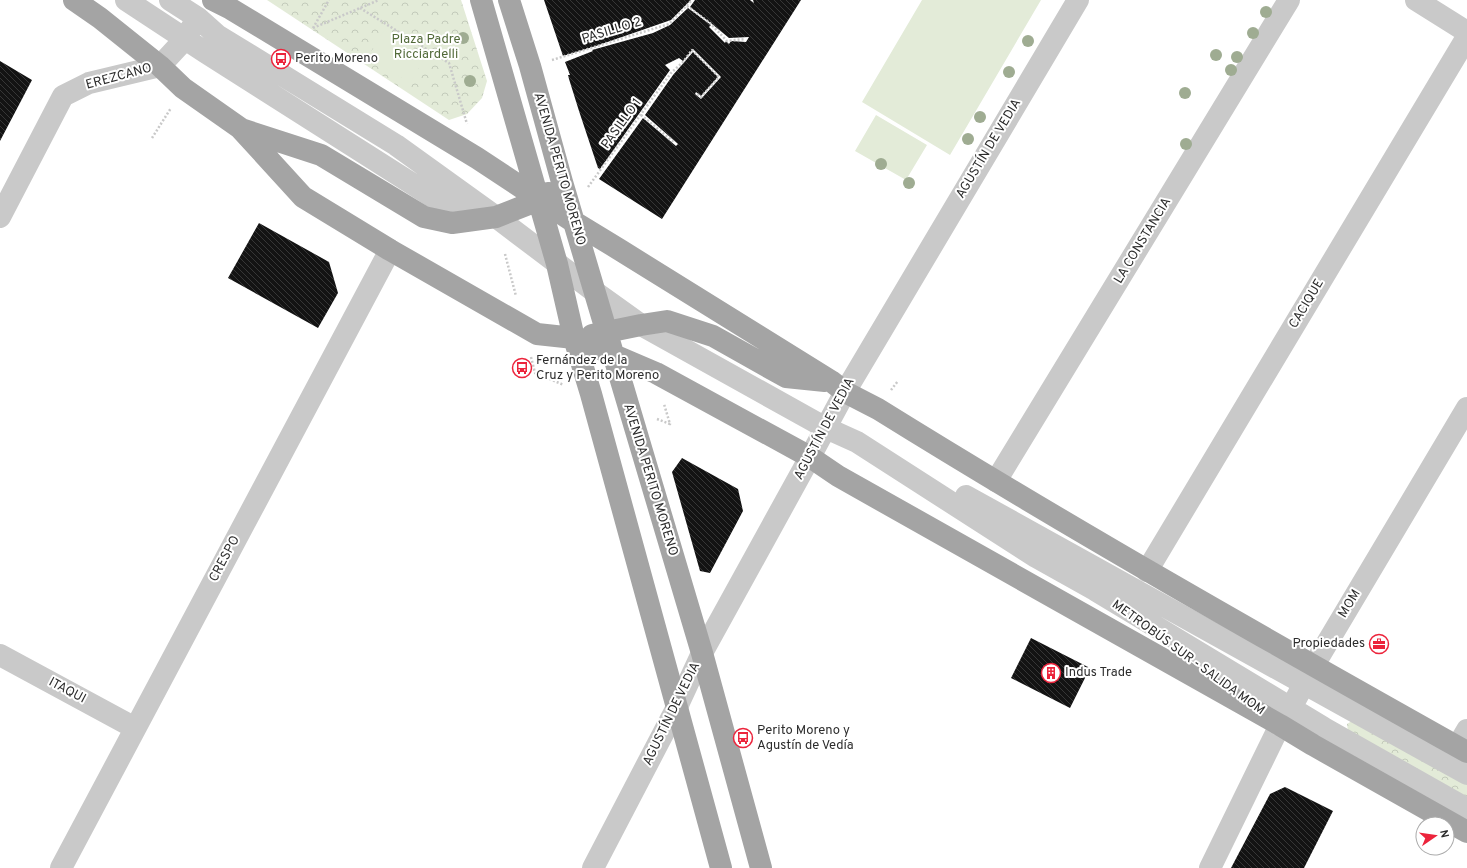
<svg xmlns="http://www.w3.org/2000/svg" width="1467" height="868" font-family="Overpass,sans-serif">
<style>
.forest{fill:url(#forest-crowns)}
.pitch{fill:#e3ebd8}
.building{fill:url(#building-back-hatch)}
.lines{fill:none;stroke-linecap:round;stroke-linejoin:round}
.path{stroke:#c9c9c9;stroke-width:2.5;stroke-dasharray:2 2;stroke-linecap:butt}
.minor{stroke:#c9c9c9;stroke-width:22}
.major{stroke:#a4a4a4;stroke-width:22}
.tree{fill:#9fac92}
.labels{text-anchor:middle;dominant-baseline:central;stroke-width:4;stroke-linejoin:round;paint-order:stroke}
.street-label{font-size:13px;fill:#2c2c2c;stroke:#fff}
.park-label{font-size:13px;fill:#516938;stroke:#fff}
.poi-label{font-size:13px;fill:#2c2c2c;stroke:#fff;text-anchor:start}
</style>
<defs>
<pattern id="forest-crowns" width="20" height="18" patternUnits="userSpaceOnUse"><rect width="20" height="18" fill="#e3ebd8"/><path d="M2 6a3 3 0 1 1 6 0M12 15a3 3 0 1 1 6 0" fill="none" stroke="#c3caba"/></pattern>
<pattern id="building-back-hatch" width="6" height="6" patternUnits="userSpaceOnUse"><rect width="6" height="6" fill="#131313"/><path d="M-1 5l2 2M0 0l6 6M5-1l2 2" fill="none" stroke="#363636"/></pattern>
</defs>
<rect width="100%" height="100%" fill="#fff"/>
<path class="forest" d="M267 0H461L487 81 482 98 467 114 449 120Z
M1355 719 1467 781V799L1348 731 1347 724Z"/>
<path class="pitch" d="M922 0H1041L950 155 862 102Z
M384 30 426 56 410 83 368 57Z
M876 115 927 145 906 180 855 151Z"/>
<path class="building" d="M544 0H691L671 20 596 46 563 56Z
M695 0H750L754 3 753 0H801L662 219 599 179 643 118 676 146 678 144 645 115 673 75 693 52 718 77 701 96 696 92 695 94 701 99 721 77 693 49 683 61 679 58 665 65 670 70 600 169 598 168 579 111 569 79 568 75H570L565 62 593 51 592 50 653 33 670 25 688 8 711 25 709 27 725 43 726 41 729 44 731 41 746 42 749 37 729 38 712 24 690 7Z
M0 61 32 80 0 141Z
M259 223 329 262 338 293 318 328 228 278Z
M682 458 738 489 743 511 710 573 700 571 672 472Z
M1031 638 1090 668 1070 708 1011 678Z
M1285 787 1333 811 1304 868H1231L1270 794Z"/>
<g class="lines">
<path class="path" d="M687 6 710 23 727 41 745 39
M360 8 449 63 467 124
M313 28 379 0
M313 28 329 0
M552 60 669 24 692 0
M641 115 675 143
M152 138 171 108
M588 187 671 73 683 62 692 50 719 77 701 97 697 94
M505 254 516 296
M531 357 535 373 564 385
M891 390 898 381
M657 419 670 424 664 404"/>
<path class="minor" d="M126 0 205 52 433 197 475 211
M170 0 198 18 217 35 396 145 496 217 595 292 641 325 826 428 857 442 1036 557 1095 590 1324 728 1467 809
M1416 0 1467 32
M0 217 63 96 89 83 160 66 185 39 192 27
M996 481 1289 0
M966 496 1467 774
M1147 571 1467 37
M0 655 135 728
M1457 747 1467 730
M61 868 390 250
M593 868 677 707 702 653 810 457 845 392 1078 0
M1210 868 1280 725 1291 708 1314 665 1467 408"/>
<path class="major" d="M74 0 100 18 160 66 183 88 240 128 303 197 390 250 537 334 574 338 656 373 810 457 838 476 1280 725 1313 745 1467 832
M213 0 231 9 477 158 574 222 620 250 831 381 845 392 878 409C1071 529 1269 641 1467 752
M481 0 557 264 574 338 591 394 721 868
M509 0 530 66 562 182 702 653 761 868
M241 129 321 155 424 217 452 223 496 217 539 200 548 193
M592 335 641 325 667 321 713 336 786 377 825 381"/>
</g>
<g class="tree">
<circle cx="1266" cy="12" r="6"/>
<circle cx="1253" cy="33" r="6"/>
<circle cx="463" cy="38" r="6"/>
<circle cx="1028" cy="41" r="6"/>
<circle cx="1216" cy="55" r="6"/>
<circle cx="1237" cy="57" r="6"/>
<circle cx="1231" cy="70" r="6"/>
<circle cx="1009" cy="72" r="6"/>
<circle cx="470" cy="81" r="6"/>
<circle cx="1185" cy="93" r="6"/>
<circle cx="980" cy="117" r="6"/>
<circle cx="968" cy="139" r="6"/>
<circle cx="1186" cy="144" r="6"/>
<circle cx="881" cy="164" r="6"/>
<circle cx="909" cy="183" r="6"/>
</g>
<defs>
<symbol id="bus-ring" viewBox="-11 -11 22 22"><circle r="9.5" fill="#fff" stroke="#ec243c" stroke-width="1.5"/><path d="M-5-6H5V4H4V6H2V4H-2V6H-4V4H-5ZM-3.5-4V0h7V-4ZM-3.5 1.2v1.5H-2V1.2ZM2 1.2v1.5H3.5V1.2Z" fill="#ec243c"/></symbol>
<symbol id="office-ring" viewBox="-11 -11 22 22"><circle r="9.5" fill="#fff" stroke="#ec243c" stroke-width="1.5"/><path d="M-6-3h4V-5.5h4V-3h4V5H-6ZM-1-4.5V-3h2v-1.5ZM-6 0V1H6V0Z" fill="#ec243c"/></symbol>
<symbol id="building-ring" viewBox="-11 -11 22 22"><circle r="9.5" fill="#fff" stroke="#ec243c" stroke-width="1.5"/><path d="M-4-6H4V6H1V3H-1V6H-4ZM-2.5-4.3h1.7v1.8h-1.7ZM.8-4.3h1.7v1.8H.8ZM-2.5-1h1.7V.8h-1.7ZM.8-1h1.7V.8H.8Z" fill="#ec243c"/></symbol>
</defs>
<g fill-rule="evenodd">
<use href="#bus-ring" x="270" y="48" width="22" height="22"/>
<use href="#bus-ring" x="511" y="357" width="22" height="22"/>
<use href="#office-ring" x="1368" y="633" width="22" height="22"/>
<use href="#building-ring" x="1040" y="662" width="22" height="22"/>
<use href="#bus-ring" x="732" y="727" width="22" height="22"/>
</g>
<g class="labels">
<g class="street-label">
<text transform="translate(612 31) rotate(-17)">PASILLO 2</text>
<text transform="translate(119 77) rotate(-15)">EREZCANO</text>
<text transform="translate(622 124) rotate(-54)">PASILLO 1</text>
<text transform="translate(989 149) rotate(-59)">AGUSTÍN DE VEDIA</text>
<text transform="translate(559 169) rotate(74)">AVENIDA PERITO MORENO</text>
<text transform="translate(1143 241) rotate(-59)">LA CONSTANCIA</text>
<text transform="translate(1307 304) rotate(-59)">CACIQUE</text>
<text transform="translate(825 429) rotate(-62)">AGUSTÍN DE VEDIA</text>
<text transform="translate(650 480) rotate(73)">AVENIDA PERITO MORENO</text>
<text transform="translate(225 559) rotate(-62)">CRESPO</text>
<text transform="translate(1350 604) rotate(-59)">MOM</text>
<text transform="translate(1188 658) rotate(36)">METROBÚS SUR - SALIDA MOM</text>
<text transform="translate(67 691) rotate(28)">ITAQUI</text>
<text transform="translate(672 714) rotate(-64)">AGUSTÍN DE VEDIA</text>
</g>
<g class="park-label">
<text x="426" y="40">Plaza Padre<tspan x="426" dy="15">Ricciardelli</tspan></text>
</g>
<g class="poi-label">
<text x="295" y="59">Perito Moreno</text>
<text x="536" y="361">Fernández de la<tspan x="536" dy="15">Cruz y Perito Moreno</tspan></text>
<text x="1365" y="644" text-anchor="end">Propiedades</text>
<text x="1065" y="673">Indus Trade</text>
<text x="757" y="731">Perito Moreno y<tspan x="757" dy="15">Agustín de Vedía</tspan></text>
</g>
</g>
<g transform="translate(1435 836) rotate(77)"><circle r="19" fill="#ffffff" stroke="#ababab"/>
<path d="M0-3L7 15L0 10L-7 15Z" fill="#ec243c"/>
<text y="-6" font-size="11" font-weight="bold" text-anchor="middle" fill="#2c2c2c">N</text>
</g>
</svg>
